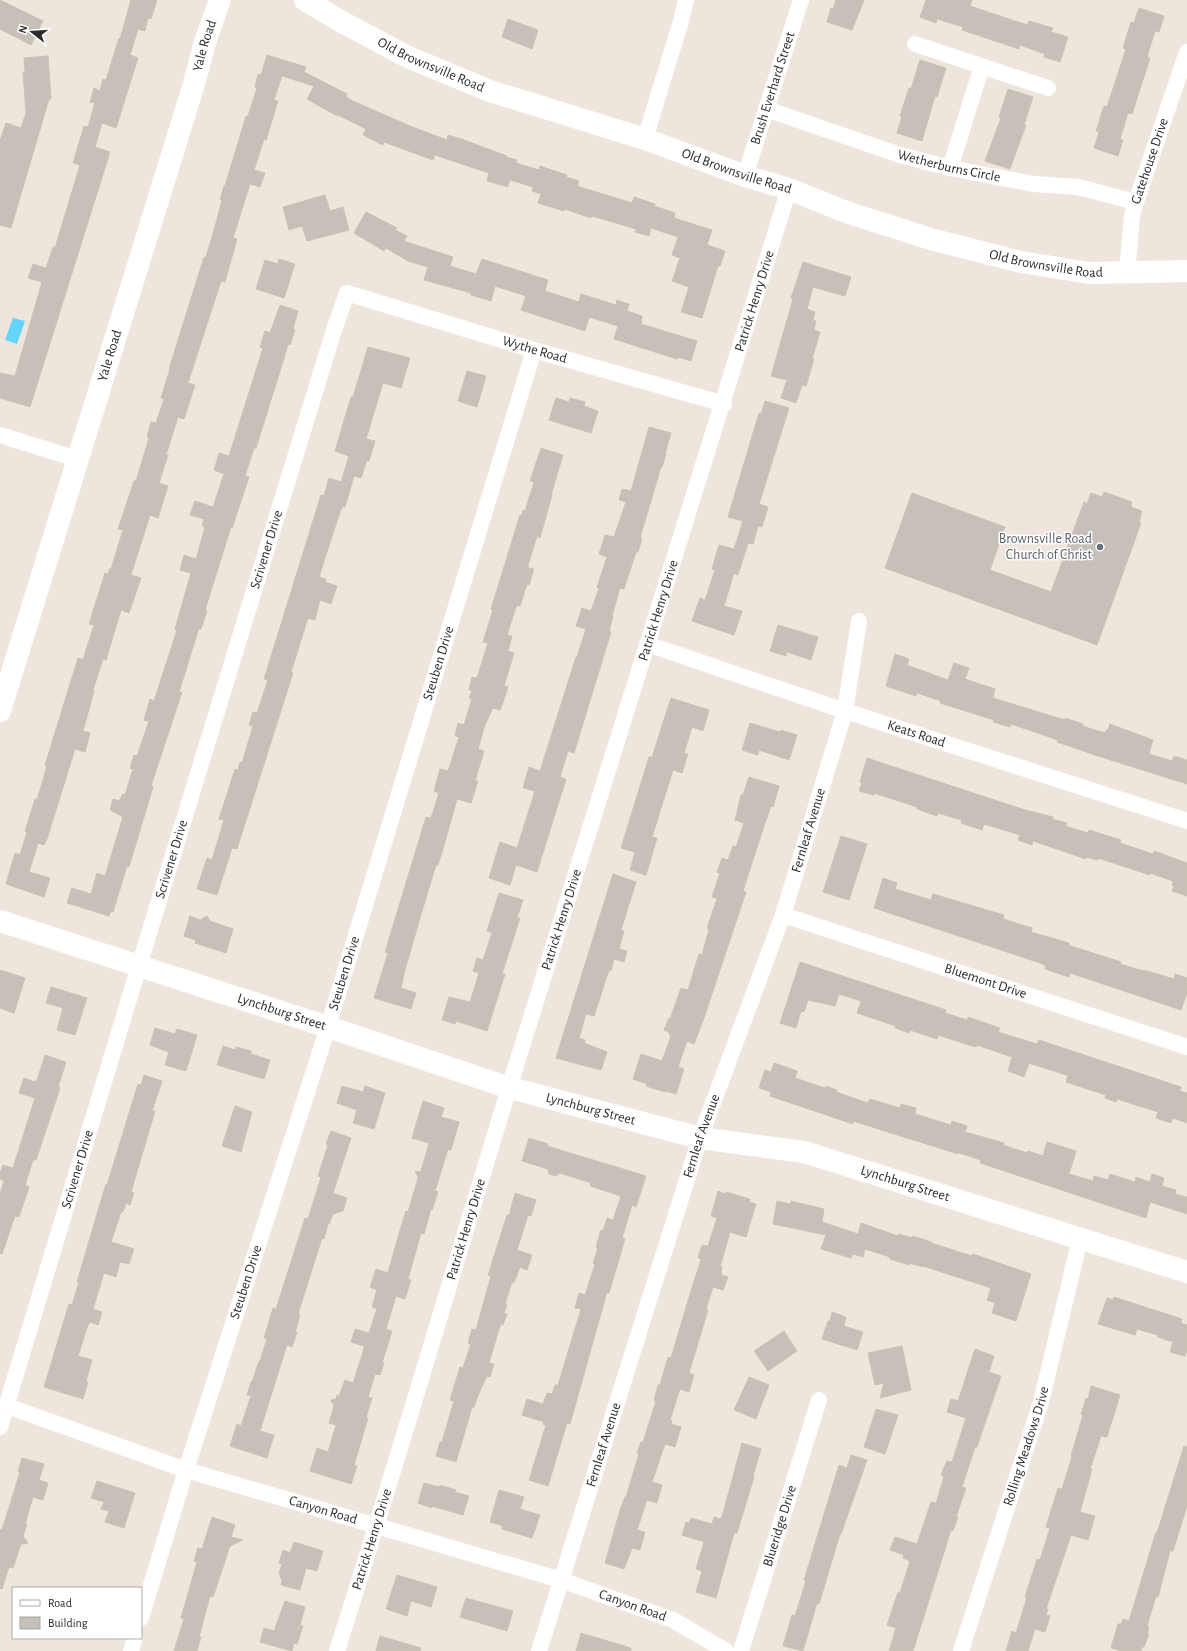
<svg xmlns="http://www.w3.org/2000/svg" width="1187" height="1651" font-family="'Alegreya Sans',sans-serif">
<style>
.water{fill:#65d3fa}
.building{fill:#c6c0b8;stroke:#cac3b5}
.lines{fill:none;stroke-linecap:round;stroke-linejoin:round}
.street{stroke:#fff;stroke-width:16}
.secondary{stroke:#fff;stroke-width:22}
.worship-dot{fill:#6b7280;stroke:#fff;stroke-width:1.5}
.labels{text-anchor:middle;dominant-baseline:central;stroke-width:3;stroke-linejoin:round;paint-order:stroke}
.street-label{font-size:14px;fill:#2b2b2b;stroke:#fff}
.worship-label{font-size:14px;fill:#5b616d;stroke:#fff;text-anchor:end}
</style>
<rect width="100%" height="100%" fill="#eee6dc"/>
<path class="water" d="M13 318 25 321 17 344 5 340Z"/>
<path class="building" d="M0 0 43 21 31 45 0 29Z
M131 0H157L151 19 148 18 145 31 138 29 130 55 138 58 116 128 102 123 95 147 110 152 30 407 0 398V373L15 376 42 282 28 278 33 264 46 268 53 247 55 248 80 165 73 163 84 126 88 127 95 103 90 102 94 88 100 91 103 79 106 80 119 38 120 39Z
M836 0H864L852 30 827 22 831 8 833 9Z
M926 0H972L970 6 1027 25 1029 21 1053 28 1051 32 1068 37 1060 62 1044 57 1045 54 1020 45 1019 49 962 30 963 27 937 19 936 23 920 17Z
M1139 8 1164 16 1159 32 1155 31 1147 57 1150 58 1132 114 1128 113 1120 139 1123 140 1118 156 1094 148 1099 132 1096 131 1104 106 1107 107 1126 49 1123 48 1131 22 1134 23Z
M508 19 538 30 532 49 502 37Z
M267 55 306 67 304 72 347 94 346 97 353 101 410 126 447 140 448 135 464 140 507 156 506 157 517 160 516 163 539 170 540 166 567 175 566 177 579 181 577 186 632 203 634 197 655 204 654 206 675 213 674 218 712 230 707 245 725 251 720 266H718L702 318 681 312 689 287 672 281 680 258 672 255 678 237 651 228 649 236 635 232 636 229 592 216 591 218 565 209 564 211 538 203 541 194 532 191 533 187 510 180 508 187 487 181 489 173 435 155 433 160 384 142 383 145 363 135 366 129 338 115 337 116 307 99 314 86 282 76 274 100 278 101 266 140 264 139 254 170 265 173 260 187 250 184 233 238 237 239 225 282 221 281 188 383 195 385 184 419 178 417 166 455H168L159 483 168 486 158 518 150 515 131 575 141 578 129 613 121 610 106 660 103 659 93 690 94 691 83 731 90 733 85 752 75 749 47 839 44 845 38 843 29 872 50 878 44 897 6 884 15 853 20 855 27 832 25 831 35 799 37 800 47 766 45 765 78 658 83 660 94 625 89 624 105 573 108 574 110 568 111 569 123 530 118 529 134 481H136L149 438 147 437 151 422 156 423 164 399 161 398 170 369H169L204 257H206L216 223 222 200 220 199 224 186H225L246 116H248L257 88 255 87 258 74 261 75Z
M48 56 51 99H49L11 228 0 225V141L6 123 21 128 26 113 23 72H25L24 58Z
M920 60 946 68 937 97 935 96 922 141 897 133 902 117 900 116 909 88 911 89Z
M1008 89 1033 97 1024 125H1026L1010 169 985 161 1001 118 999 117Z
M325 195 330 211 343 207 349 230 307 241 302 226 289 230 283 207Z
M366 212 397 228 395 230 407 236 404 241 453 257 450 266 476 274 482 259 548 280 545 291 579 302 581 294 616 305 617 300 629 304 627 311 642 316 641 324 697 341 691 361 678 357 677 359 614 339 618 326 589 317 585 331 521 310 526 296 495 286 491 301 471 295V293L424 280 428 267 408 261 386 248 384 251 354 233Z
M279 259 295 264 284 298 256 289 265 260 278 264Z
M803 262 851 277 845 296 813 287 807 309 815 312 813 320 816 321 814 330 820 332 812 359H814L806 386 802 385 796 403 781 398 787 380 771 376 793 299 791 298Z
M280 305 298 311 293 329 295 330 290 345 288 344 285 355 256 448H254L245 476 249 477 232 528 231 527 205 610 207 611 201 629 199 628 179 692H182L151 786 153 787 129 867 127 866 113 912 111 911 109 916 67 903 72 888 91 894 97 873 105 876 123 817 110 810 113 799 119 801 123 794 125 795 133 769 130 768 134 755 137 756 149 721 144 720 150 699 154 701 177 630 175 629 191 573 180 570 184 555 196 559 205 527 202 526 204 519 190 515 195 501 213 507 224 474 214 470 219 453 229 456 263 348 260 347 265 331 270 333Z
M368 347 410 358 401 388 383 383 366 439 375 441 369 461 367 460 361 478 354 476 345 507H342L337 521 319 577 326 579 325 582 337 586 331 604 320 600 315 620 308 618 291 672 293 673 237 849 232 848 217 895 197 889 207 858 212 860 224 820 219 819 235 769 238 770 240 762 242 763 253 726 249 725 253 712 257 713 268 680 264 679 321 495 324 496 329 478 341 482 349 456 335 451 351 397H353Z
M467 371 486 376 477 407 458 401Z
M556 398 569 402 570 398 585 402 584 406 598 411 591 433 549 420Z
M765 401 789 408 759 504 768 507 762 527 758 526 753 544 748 543 738 575 734 573 724 606 742 611 734 635 692 621 700 598 705 600 715 570 712 569 719 545 734 549 743 521 728 517 759 413 761 414Z
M649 427 671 433 665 454H666L662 467H661L640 538 642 539 638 552H636L624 589 620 588 612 616 613 617 609 631 611 632 574 753 568 751 560 777 566 779 537 872 516 865 510 885 489 878 500 842 517 848 535 791 523 788 529 767 540 771 576 657H577L586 629 576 626 582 608 591 611 599 588 597 587 607 557 599 554 605 535 614 537 626 502 619 500 622 489 631 491Z
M541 448 563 455 551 495H552L540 538 537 536 528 565V568L534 569 529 585 527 584 520 606 517 605 515 610 507 635 512 636 508 651 514 653 504 686 508 687 503 702 500 710 493 708 485 725 478 749 484 751 475 781H478L471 803 457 799 445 842 438 865H436L420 918 405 970 401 988 416 993 411 1009 374 998 388 953 385 952 426 817 431 818 439 793 434 791 440 769 448 771 459 737 455 736 458 723 464 725 472 699 469 698 472 691 469 690 472 677 477 678 488 643 483 642 493 610 491 609 520 515 522 516 523 510 525 511 534 482 530 481Z
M1104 492 1132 502 1131 507 1142 511 1139 522 1141 523 1097 645 885 568 912 493 1005 527 990 570 1051 592 1084 502 1087 504 1091 493 1102 497Z
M778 625 818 637 811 660 787 652 786 656 770 651Z
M895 654 909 659 907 665 948 680 954 663 969 668 965 679 995 689 993 698 1065 720V718L1083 724 1082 726 1105 733 1106 730H1108L1110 724 1153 740 1149 754 1172 761 1174 756 1187 760V784L1098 756 1057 742 1058 740 1011 724 1010 727 993 722 994 720 940 703 941 701 917 693 916 696 886 686Z
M671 698 709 710 703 731 692 727 684 753 688 754 682 773 673 770 652 837 657 838 646 875 630 870 635 852 621 848 649 757H652Z
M750 723 780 732 781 730 797 735 789 760 759 750 758 755 742 750Z
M867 758 1025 810 1053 817 1052 819 1067 823 1065 826 1088 833 1089 830 1121 840 1120 843 1153 854 1154 851 1187 863V896L1172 891 1174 886 1172 885 1173 881 1150 873V875L1098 858 1097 860 1086 857V859L1033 841 1032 845 1018 840 1020 835 984 824 982 830 961 823 962 820 938 813 937 816 917 809V807L874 793V795L859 791 862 783 860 782Z
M749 777 779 786 773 807 771 806 763 829 743 891 746 892 704 1018 694 1044 687 1041 678 1067 684 1069 676 1094 665 1091V1092L646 1086 647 1084 633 1079 641 1054 662 1061 671 1036 669 1035 670 1033 664 1030 669 1018 670 1019 681 988 688 990 699 954 702 955 709 929 707 928 717 899 712 897 720 873 717 872 722 858 728 860 733 846 736 847 744 823 735 820 741 795H743Z
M841 836 867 844 849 900 823 892Z
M613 874 636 882 621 930 624 931 619 949 627 951 624 962 614 959 611 971 609 970 594 1016 586 1014 579 1038 585 1040 584 1043 607 1052 601 1070 556 1058Z
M883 878 897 883 895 889 931 900 933 894 1004 915 1003 919 1032 928 1031 932 1069 943 1068 945 1121 962 1120 964 1143 971 1144 970 1174 979 1175 974 1187 978V993L1181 1010 1070 973 1069 977 1045 969 1046 966 1040 963 874 908Z
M499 893 523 900 517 918H520L502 974H505L487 1031 456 1021 455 1024 442 1020 449 997 470 1002 479 973 473 971 477 958 483 960 492 933 487 931Z
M190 916 200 920 207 916 210 921 233 929 226 953 195 943 196 940 184 936Z
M800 962 946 1010 945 1013 967 1020 968 1017 988 1024 1000 1028 998 1032 1037 1044 1039 1040 1181 1087 1180 1091 1187 1093V1123L1173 1118 1171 1123 1156 1118 1158 1112 1117 1099 1116 1102 1105 1098 1106 1095 1066 1082 1068 1075H1066L1029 1063 1024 1077 1008 1071 1012 1057 977 1045 976 1047 972 1046 938 1035 937 1039 910 1030 909 1033 895 1028 896 1026 857 1013 861 1001 839 994 835 1006 808 1000 804 1012 801 1011 796 1028 780 1023Z
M0 970 25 978 14 1013 0 1008Z
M51 987 87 998 75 1035 57 1030 63 1008 46 1003Z
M155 1028 175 1034 177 1029 197 1035 186 1071 165 1065 169 1052 150 1045Z
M223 1046 235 1050 236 1047 251 1051V1054L270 1060 264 1079 217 1065Z
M45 1055 66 1062 58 1087 60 1088 36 1160H33L25 1185 29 1187 19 1217 15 1216 2 1254 0 1253V1194L4 1181 0 1179V1173L3 1165 13 1168 35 1098 19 1093 24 1078 35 1082 36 1080H37Z
M774 1063 797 1071 795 1078 825 1088 826 1086 837 1090 836 1092 868 1103 870 1099 900 1108 901 1104 916 1108 915 1114 951 1125 952 1121 967 1126 965 1132 1004 1143 1003 1145 1027 1153 1028 1151 1043 1156 1047 1142 1076 1151 1069 1174 1093 1181 1094 1176 1108 1180 1110 1174 1135 1182 1136 1177 1150 1182 1152 1174 1164 1178 1162 1186 1176 1190 1175 1194 1187 1197V1214L1150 1202 1146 1218 980 1163 981 1160 959 1153 958 1154 853 1121V1124L770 1096 771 1092 759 1088 765 1070 771 1072Z
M144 1075 162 1081 152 1111H155L131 1192 134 1193 130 1205 126 1203 123 1212H121L111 1242 134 1249 129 1264 120 1262 116 1277 104 1273 93 1309 102 1312 98 1325 90 1322 88 1325 78 1356 92 1360 86 1381 88 1382 83 1399 44 1387 69 1304 72 1305 79 1282H77L102 1197 106 1184 107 1185 138 1084 141 1085Z
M342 1086 363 1092 365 1086 385 1093 374 1129 353 1123 357 1110 337 1103Z
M423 1101 444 1108 441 1117 459 1122 451 1150 448 1149 435 1191 438 1192 432 1210 431 1209 424 1234 421 1233 408 1279 411 1280 405 1299 396 1296 386 1329 392 1331 382 1363H384L380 1375 375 1374 368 1397 372 1398 366 1417 368 1418 354 1465 357 1466 351 1484 310 1471 317 1448 328 1452 336 1425 329 1423 334 1406 331 1400 336 1399 337 1395 339 1396 345 1380 353 1383 364 1349V1346L351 1342 355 1329 369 1333 377 1309 372 1307 377 1290 370 1287 376 1269 388 1273 400 1230 406 1211 408 1212 417 1182 418 1177 415 1172 421 1171 429 1143 412 1138Z
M235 1106 252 1112 241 1152 222 1146Z
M331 1131 351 1138 333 1193 347 1198 343 1211 333 1214 329 1224H328L324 1239 322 1238 298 1314 300 1315 295 1332H297L292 1347 287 1345 269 1402 260 1431 274 1435 267 1458 230 1446 237 1424 241 1426 251 1396 247 1395 251 1382H252L259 1361H260L267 1339 264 1338 273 1308 276 1309 305 1218 308 1219 321 1177 318 1176 328 1145 326 1144Z
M529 1138 548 1144 547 1146 646 1176 636 1207 632 1205 622 1238 625 1239 609 1293 607 1292 570 1424 567 1423 548 1486 529 1480 546 1425 543 1424 544 1422 522 1415 527 1399 543 1404 547 1393 552 1394 555 1385H558L581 1309 575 1308 579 1293 585 1295 595 1264 593 1263 598 1248 596 1247 601 1230 603 1231 607 1218 613 1220 621 1196 590 1186 591 1183 560 1173 556 1176 549 1174 548 1169 522 1161Z
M718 1191 725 1194 726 1192 750 1199 749 1202 756 1204 746 1237 730 1232 720 1267H722L721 1275 728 1277 723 1290 713 1287 706 1309 708 1310 689 1373 694 1375 689 1392 680 1389 670 1420 672 1421 671 1424 681 1427 675 1447 665 1444 652 1482 662 1485 657 1503 647 1500 637 1530 645 1532 640 1550 632 1548 624 1569 605 1563 620 1510 625 1497H626L639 1454 637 1453 641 1442H643L656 1401 654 1400 658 1385H660L668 1357 671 1358 687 1304 701 1259 698 1258 702 1245 708 1246 717 1218 711 1216Z
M515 1193 536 1200 531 1216 528 1215 517 1250 532 1255 527 1270 520 1267 514 1283 512 1282 505 1304 507 1305 504 1313 507 1314 503 1325 501 1324 499 1329 489 1363 494 1364 490 1377 487 1376 479 1393 474 1407H472L456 1462 436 1456 440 1442H442L454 1401 450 1400 460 1367 463 1368 471 1344 468 1343 472 1329 476 1330 491 1276 488 1275 507 1215 509 1216Z
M777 1201 790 1204 791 1201 824 1209 822 1222 858 1234 861 1223 898 1236 899 1234 912 1238V1236L932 1242 931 1243 972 1256 973 1254 1031 1274 1016 1321 992 1313 995 1303 987 1300 991 1288 923 1266V1267L909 1263V1265L890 1259V1257L865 1249 863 1257 853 1254 851 1258 821 1249 826 1235 773 1224Z
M1114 1297 1182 1319 1181 1323 1187 1325V1350L1185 1356 1170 1352 1173 1342 1158 1337V1335L1137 1329 1135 1335 1098 1324 1107 1298 1113 1300Z
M832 1312 846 1317 844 1326 863 1332 857 1350 822 1339 828 1321H830Z
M784 1331 797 1351 768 1371 754 1351Z
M902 1346 911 1390 880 1398 884 1383 875 1385 868 1353Z
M975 1349 994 1356 989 1372 1001 1376 977 1447H975L962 1487 966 1488 956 1517H958L953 1531 951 1530 913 1651H889L896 1628 887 1625 898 1592 900 1593 910 1561 903 1558 904 1555 890 1550 895 1537 917 1544 931 1502 936 1503 944 1477 942 1476V1472L947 1461 952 1462 966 1418 947 1412 951 1399 958 1401Z
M749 1377 769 1385 756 1419 734 1410Z
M1091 1386 1120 1395 1107 1437 1101 1436 1090 1469H1092L1080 1512 1095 1516 1088 1540 1071 1535 1046 1609H1048L1046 1615 1050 1616 1045 1632 1035 1629 1028 1651H1006L1012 1631 1016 1633 1027 1597H1025L1037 1559 1040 1560 1050 1528 1046 1527 1058 1488 1062 1489 1072 1457 1071 1456 1083 1415 1081 1414 1086 1398 1088 1399Z
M876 1409 898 1415 885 1454 864 1447Z
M742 1443 761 1449 753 1476 754 1477 750 1490 737 1533H734L716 1598 696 1592 702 1571 696 1569 704 1542 682 1535 686 1522 689 1523 691 1518 712 1524 714 1517 720 1519 722 1517Z
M1184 1446 1187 1447V1506L1173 1551H1170L1158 1597 1156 1596 1147 1626 1149 1627 1147 1634H1149L1144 1647H1142L1141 1651H1121L1111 1648 1118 1624H1121L1123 1619 1129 1621 1156 1532 1157 1533Z
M851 1455 867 1460 841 1534H840L819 1604 817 1603 803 1651 783 1646 792 1615 795 1616 806 1581 804 1580 839 1465 847 1468Z
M22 1458 44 1464 39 1480 48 1483 43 1500 33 1497 25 1524H27L23 1536 28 1543 21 1544 13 1568 9 1567 2 1589 0 1588V1529L2 1530 20 1472 18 1471Z
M97 1481 135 1493 124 1528 105 1522 109 1511 101 1509 104 1502 91 1498Z
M424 1483 439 1487 440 1485 456 1490 455 1492 469 1496 463 1515 432 1506V1508L418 1503Z
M499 1490 524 1497 520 1509 540 1515 532 1538 502 1529 503 1526 490 1522Z
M212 1517 235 1525 231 1537 243 1540 230 1546 213 1597 210 1596 199 1637H201L197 1651H174L184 1619 181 1618 197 1562 194 1561 198 1548 202 1549Z
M294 1542 323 1551 317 1571 306 1568 300 1590 281 1585 282 1581 279 1573 282 1564 279 1563 283 1550 290 1553Z
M397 1575 437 1587 431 1607 411 1601 407 1616 386 1609Z
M466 1598 513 1611 507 1631 460 1617Z
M285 1601 305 1607 300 1625 303 1626 297 1644 294 1643 292 1651 260 1642 264 1628 274 1631Z
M581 1633 631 1648V1651H576Z
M380 1636 421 1648 420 1651H376Z"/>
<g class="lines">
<g class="street">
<path d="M915 44 1048 88"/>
<path id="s1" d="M766 109 900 155 950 168 1033 184 1078 187 1136 202"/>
<path d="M645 139 681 21 686 0"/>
<path d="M950 168 982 66"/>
<path id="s2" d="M745 176 801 0"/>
<path id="s3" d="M1127 273 1132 216 1136 202 1187 52"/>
<path d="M0 435 77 459"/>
<path id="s4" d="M647 644 845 711 1187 821"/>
<path id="s5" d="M783 915 1187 1047"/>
<path id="s6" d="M7 1406 186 1470 561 1580 673 1620 726 1651"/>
<path id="s7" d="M0 1427 139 966 334 330 347 293 534 350 724 404"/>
<path id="s8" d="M141 1618 186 1470 328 1027 534 350"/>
<path d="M131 1651 135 1638"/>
<path id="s9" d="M337 1651C397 1463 452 1274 510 1085 603 786 698 488 789 189"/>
<path id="s10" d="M539 1651 700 1138 783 915 845 711 859 621"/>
<path id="s11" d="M741 1651 819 1400"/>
<path id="s12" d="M961 1651 1041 1402 1080 1239"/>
</g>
<g class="secondary">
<path id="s13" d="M305 0 342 22 408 57 490 91 645 139 745 176 789 189 846 212 934 240 1021 262 1089 273 1187 271"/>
<path id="s14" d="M0 711 194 84 205 42 220 0"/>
<path id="s15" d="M0 921 328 1027 510 1088 700 1138 804 1152 1187 1272"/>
</g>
</g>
<circle class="worship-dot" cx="1100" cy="547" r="4"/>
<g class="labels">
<g class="street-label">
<text stroke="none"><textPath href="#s14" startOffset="696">Yale Road</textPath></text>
<text stroke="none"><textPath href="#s13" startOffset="142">Old Brownsville Road</textPath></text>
<text stroke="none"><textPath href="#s2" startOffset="92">Brush Everhard Street</textPath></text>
<text stroke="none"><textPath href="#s3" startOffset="115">Gatehouse Drive</textPath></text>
<text stroke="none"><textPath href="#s1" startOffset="192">Wetherburns Circle</textPath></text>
<text stroke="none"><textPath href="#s13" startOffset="466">Old Brownsville Road</textPath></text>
<text stroke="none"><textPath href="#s13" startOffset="790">Old Brownsville Road</textPath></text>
<text stroke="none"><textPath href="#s9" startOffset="1413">Patrick Henry Drive</textPath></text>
<text stroke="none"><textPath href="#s7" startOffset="1382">Wythe Road</textPath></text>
<text stroke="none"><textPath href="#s14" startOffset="372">Yale Road</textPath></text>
<text stroke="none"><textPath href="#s7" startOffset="917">Scrivener Drive</textPath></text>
<text stroke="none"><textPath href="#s9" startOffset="1089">Patrick Henry Drive</textPath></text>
<text stroke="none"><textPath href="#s8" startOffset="1000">Steuben Drive</textPath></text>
<text stroke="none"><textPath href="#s4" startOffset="284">Keats Road</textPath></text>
<text stroke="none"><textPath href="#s10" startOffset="864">Fernleaf Avenue</textPath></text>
<text stroke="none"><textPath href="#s7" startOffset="593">Scrivener Drive</textPath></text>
<text stroke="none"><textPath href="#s9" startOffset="765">Patrick Henry Drive</textPath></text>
<text stroke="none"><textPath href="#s8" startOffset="676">Steuben Drive</textPath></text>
<text stroke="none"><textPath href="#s5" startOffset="213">Bluemont Drive</textPath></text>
<text stroke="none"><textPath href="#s15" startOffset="296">Lynchburg Street</textPath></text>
<text stroke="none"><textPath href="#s15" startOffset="620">Lynchburg Street</textPath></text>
<text stroke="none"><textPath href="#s10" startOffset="540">Fernleaf Avenue</textPath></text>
<text stroke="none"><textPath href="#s7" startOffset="269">Scrivener Drive</textPath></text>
<text stroke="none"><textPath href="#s15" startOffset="944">Lynchburg Street</textPath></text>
<text stroke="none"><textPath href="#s9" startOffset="441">Patrick Henry Drive</textPath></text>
<text stroke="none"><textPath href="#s8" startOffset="352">Steuben Drive</textPath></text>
<text stroke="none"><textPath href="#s10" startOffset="216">Fernleaf Avenue</textPath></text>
<text stroke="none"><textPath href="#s12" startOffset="215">Rolling Meadows Drive</textPath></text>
<text stroke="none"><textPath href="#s6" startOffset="333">Canyon Road</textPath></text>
<text stroke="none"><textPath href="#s11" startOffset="131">Blueridge Drive</textPath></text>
<text stroke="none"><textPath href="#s9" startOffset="117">Patrick Henry Drive</textPath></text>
<text stroke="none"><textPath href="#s6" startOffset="657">Canyon Road</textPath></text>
</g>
<g class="worship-label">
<text x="1092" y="539">Brownsville Road<tspan x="1092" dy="16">Church of Christ</tspan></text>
</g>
</g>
<rect x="12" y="1587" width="130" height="52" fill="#ffffff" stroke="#aaaaaa"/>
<rect x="20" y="1600" width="20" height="6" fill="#ffffff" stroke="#aaaaaa"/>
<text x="48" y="1607" font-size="12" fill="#2b2b2b">Road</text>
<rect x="20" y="1617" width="20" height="12" fill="#c6c0b8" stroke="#aaaaaa"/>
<text x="48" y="1627" font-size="12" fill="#2b2b2b">Building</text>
<g transform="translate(32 32) rotate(287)" stroke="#ffffff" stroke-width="3" paint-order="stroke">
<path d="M0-3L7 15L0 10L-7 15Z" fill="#2b2b2b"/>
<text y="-6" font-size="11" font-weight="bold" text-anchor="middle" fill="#2b2b2b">N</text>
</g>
</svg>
